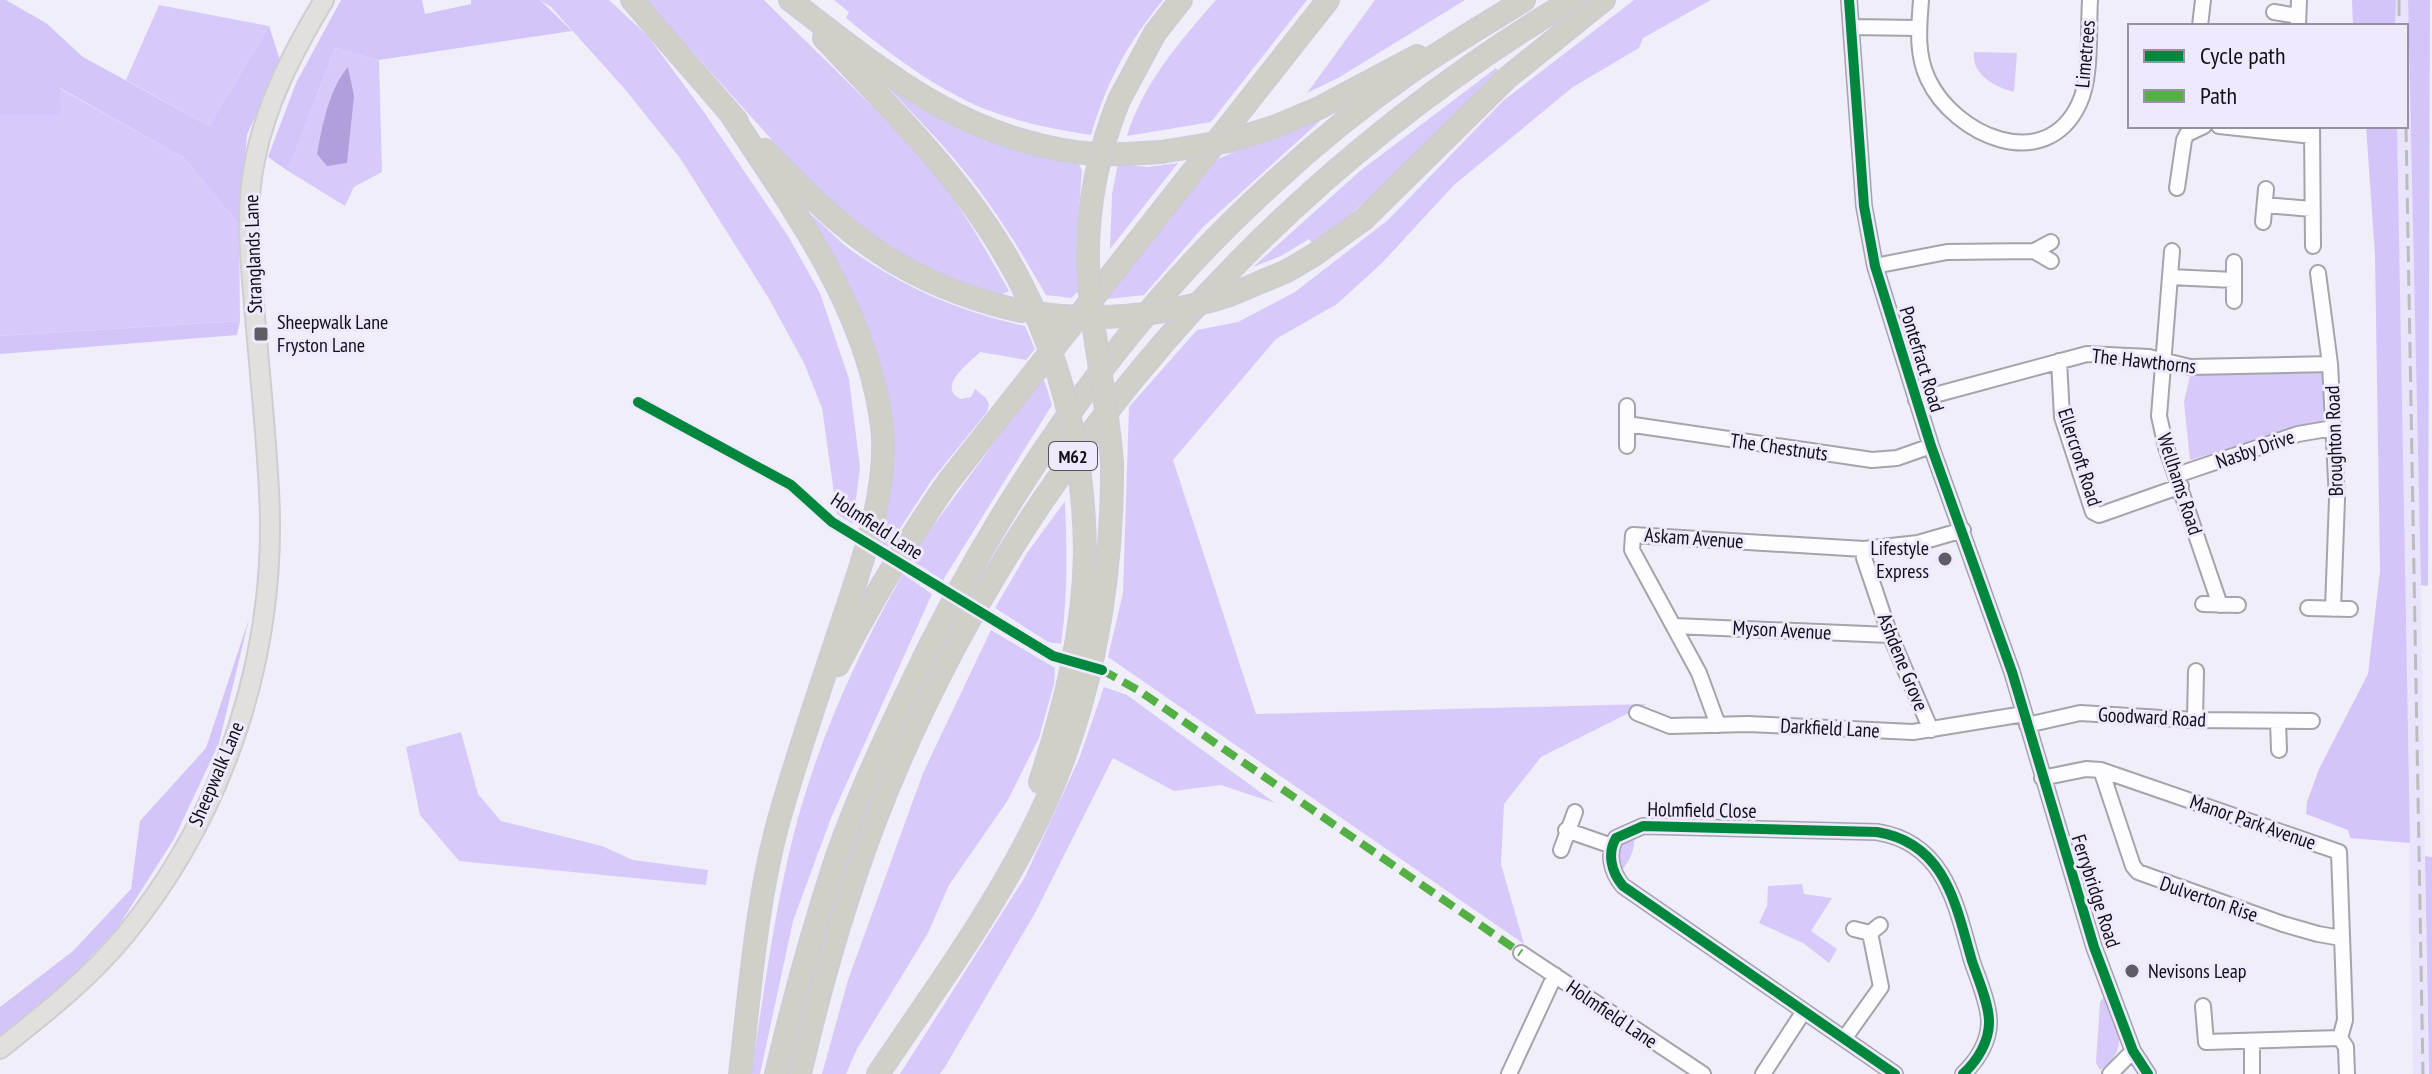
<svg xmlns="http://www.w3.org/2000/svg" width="2432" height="1074" font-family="'PT Sans Narrow',sans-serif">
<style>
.built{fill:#e9e4fb}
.green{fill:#d7cafb}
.forest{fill:#d3c5f9}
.water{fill:#b09fdb}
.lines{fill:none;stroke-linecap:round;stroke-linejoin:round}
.minor-casing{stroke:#a5a3ac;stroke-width:18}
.major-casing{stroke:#cecdd3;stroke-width:22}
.highway-casing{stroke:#cecdd3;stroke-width:24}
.minor{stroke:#fdfcfe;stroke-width:14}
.major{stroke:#e2e0dd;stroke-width:18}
.highway{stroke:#d0cfc8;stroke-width:20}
.rail{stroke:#bcbcbe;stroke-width:3;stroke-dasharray:16 8;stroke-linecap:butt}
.highway-bridge-casing{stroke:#cecdd3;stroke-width:24;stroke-linecap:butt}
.highway-bridge{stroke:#d0cfc8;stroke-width:20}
.quiet{stroke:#54b045;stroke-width:8;stroke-dasharray:16 8;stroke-linecap:butt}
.cycleway-casing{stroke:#eee9fd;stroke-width:15}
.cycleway{stroke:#00873e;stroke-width:10}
.poi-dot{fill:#5f5c66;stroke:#eee9fd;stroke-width:3}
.labels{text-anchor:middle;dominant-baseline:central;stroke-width:6;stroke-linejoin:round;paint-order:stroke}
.shield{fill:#eee9fd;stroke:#53505c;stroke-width:2}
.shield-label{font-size:18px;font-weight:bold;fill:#110e17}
.street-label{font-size:20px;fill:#110e17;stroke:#eee9fd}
.poi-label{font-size:20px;fill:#110e17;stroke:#eee9fd;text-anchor:start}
</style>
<rect width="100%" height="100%" fill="#f0eef8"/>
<path class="built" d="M2395 0H2408L2419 453 2428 1074H2413L2397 126H2406V26H2395Z"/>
<path class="green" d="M540 0H609L647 35 704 112 788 236 820 293 849 379 860 467 853 524 837 514 822 408 804 363 768 297 680 158 624 88 551 7Z
M646 0H764C822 58 884 114 937 177 965 212 987 252 1009 291 996 299 980 290 967 285 911 263 863 232 818 191Z
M834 0H1163C1127 44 1107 81 1091 135 1051 129 1008 120 971 103 925 81 885 50 846 18L849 12Z
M1216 0H1307L1211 122 1127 136C1143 83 1181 40 1216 0Z
M1375 0H1465L1338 78 1307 93Z
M1634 0H1711L1643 38 1639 48 1573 87 1454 185 1382 263 1337 304 1276 339 1173 460 1256 714 1647 704 1541 757 1504 804 1501 864 1524 944 1108 657 1123 593 1129 407 1197 330 1238 322 1295 292 1388 220 1503 101Z
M159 5 269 26 209 126 126 80Z
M335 48 379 60 382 172 354 187 345 206 288 171Z
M1974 52 2017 53 2014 92C1994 87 1971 74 1974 52Z
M1496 68 1500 72C1437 129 1381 192 1314 245L1309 239 1281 256 1253 267 1360 171Z
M874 74C893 87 911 102 931 113 977 138 1027 152 1078 163L1082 170 1076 248 1079 291 1071 298 1046 295C1025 259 1004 223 979 190 948 148 911 111 874 74Z
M59 88 184 158 239 225 240 321 0 336V115H60Z
M1312 119 1320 121 1203 227 1144 295 1108 299 1110 292 1218 159Z
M1178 163 1110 249 1112 194 1118 164 1148 167Z
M804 210C822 221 834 238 851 250 904 288 961 312 1025 326L1035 349 1026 360 980 352C968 364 936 387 961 399L971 397 975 389 986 398 989 405 987 412 931 481 888 547 875 539 887 435Z
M2325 370 2326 417 2323 421 2190 460 2184 402 2191 371Z
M1043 376 1052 405 943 580 909 559Z
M1065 501C1067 549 1068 596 1061 644L1048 642 995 608 1027 553Z
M903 574 932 594 831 818 793 921 760 1074H751C764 994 774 912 794 833 818 741 856 656 903 574Z
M991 630 1055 668 1054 684 1039 738 1008 800 949 885 928 933 857 1049 846 1074H822L848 980 923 773Z
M1104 687 1127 695 1275 803 1221 785 1174 791 1113 758 1035 913 945 1067 940 1074H900L1025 877 1079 759Z
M461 732 478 794 501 821 602 846 633 860 708 870 706 885 459 861 420 815 406 747Z
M1634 833C1636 849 1630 860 1620 873L1617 848 1624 838Z
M1802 884 1804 894 1832 898 1811 931 1837 949 1829 963 1803 943 1759 923 1767 906 1768 886Z
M2106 995C2116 1024 2132 1050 2100 1070L2096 1063 2100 1002Z"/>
<path class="forest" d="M0 0H6L46 23 83 57 209 126 269 26 280 60 247 135 239 225 184 158 60 88 61 115H0Z
M341 0H422L425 14 471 4V0H540L572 31 379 60 335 48 288 171 268 157 296 83Z
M2352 0H2396L2395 26H2353Z
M2408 0H2430L2428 586 2421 585Z
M2366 126H2397L2410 843 2350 838 2348 830 2306 814 2307 802 2319 769 2368 674 2380 571 2375 255Z
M240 321 237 335 0 354V336Z
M249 619 219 743 174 839 116 930 43 1006 0 1038V1007L73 951 131 889 140 821 206 748Z
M2425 856 2432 857V1074H2429Z"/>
<path class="water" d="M348 67 354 96 347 163 327 166 317 154C322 126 329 89 348 67Z"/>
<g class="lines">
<defs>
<path id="minor" d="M1849 0 1864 206 1875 266 1931 446 2012 672 2094 947 2133 1051 2148 1074
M1921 0C1919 27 1916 54 1928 79 1954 135 2045 176 2079 104 2092 77 2088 30 2090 0
M2274 12 2298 16
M2200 26 2203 0
M2298 26 2299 0
M1851 27 1918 28
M2219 126 2312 136
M2312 126 2313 246
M2177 188 2184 140 2187 134 2204 126
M2265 205 2311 209
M2263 222 2266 189
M2034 251 2051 261
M2172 251 2159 416 2166 447 2220 605
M1875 266 1947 252 2034 251 2051 242
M2318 273 2330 364 2337 499 2333 609
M2170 277 2234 280
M2234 301V262
M2059 361 2062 417 2093 512 2099 515 2181 486
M1916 400 2087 354 2149 357 2190 367 2330 364
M1627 424 1872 460 1897 458 1931 446
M1627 446V406
M2177 475 2298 434 2333 428
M1864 549V558L1890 635 1931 730
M2203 604 2238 605
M2308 608 2350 609
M1674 626 1890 635
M1637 713 1670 726 1748 724 1913 732 2024 714
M2195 720 2196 671
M2278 721 2279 750
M1718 725 1699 673 1632 550 1633 535 1864 549 1918 543 1963 530
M2027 725 2080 713 2195 720 2312 721
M2101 770 2133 866 2138 872 2283 924 2318 934 2341 938
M2042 778 2086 769 2101 770 2339 852 2345 1020 2340 1038 2346 1047 2347 1074
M1566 830 1612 846
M1561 850 1575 812
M1854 929 1870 933 1880 925
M1521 953 1703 1074
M2203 1006 2206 1042 2340 1038
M1844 1039 1881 987 1870 933
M2252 1041V1074
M1509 1074 1555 975
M1763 1074 1804 1011
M1895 1074 1623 886C1611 872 1607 853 1616 838L1643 826 1877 832C1946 843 1956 906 1972 961 1978 979 1988 1001 1989 1020 1990 1041 1977 1061 1963 1074
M2110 1074 2133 1051"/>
<path id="major" d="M0 1049C44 1014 89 979 125 935 226 812 278 650 269 491 266 433 260 375 255 317 251 265 244 211 255 160 266 103 294 50 324 0"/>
<path id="highway" d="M632 0 737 121
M790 0C882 70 956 135 1075 152 1104 156 1132 154 1161 152
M824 38C884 102 948 164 995 238
M1119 100 1155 33 1181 0
M730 113C794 211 867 307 882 426 890 495 856 579 835 644 815 703 795 762 778 823 756 904 750 991 740 1074
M1274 127 1319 108 1417 56
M765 150C844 234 905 285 1021 311
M1230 295 1287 271 1314 255 1364 219 1507 78 1604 0
M838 665C871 601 907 541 948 482L1328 0
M1040 782C1065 706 1084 631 1085 552
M776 1074C793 1002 813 929 836 859 855 804 880 750 905 697 994 507 1116 325 1273 183 1315 144 1362 106 1409 73 1446 47 1486 24 1524 0
M800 1074C822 978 849 884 886 793 1022 462 1266 183 1572 0
M878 1074C931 995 988 918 1031 833 1089 719 1113 590 1112 463"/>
</defs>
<use href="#minor" class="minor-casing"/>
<use href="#major" class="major-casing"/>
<use href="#highway" class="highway-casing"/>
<use href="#minor" class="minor"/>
<use href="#major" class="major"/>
<use href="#highway" class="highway"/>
<path class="rail" d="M2399 0V26
M2406 126 2423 1074"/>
<defs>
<path id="highway-bridge" d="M1161 152 1229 141 1274 127
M995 238C1056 334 1084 438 1085 552
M1029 312C1098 323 1164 316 1230 295
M1112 463C1107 395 1090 328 1088 262 1087 205 1098 152 1119 100"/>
</defs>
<use href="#highway-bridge" class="highway-bridge-casing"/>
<use href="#highway-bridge" class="highway-bridge"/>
<path class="quiet" d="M1102 670 1138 690 1521 953"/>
<defs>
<path id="cycleway" d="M1849 0 1864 206 1875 266 1931 446 2012 672 2094 947 2133 1051 2148 1074
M638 402 791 485 832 522 1053 656 1102 670
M1895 1074 1623 886C1611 872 1607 853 1616 838L1643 826 1877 832C1946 843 1956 906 1972 961 1978 979 1988 1001 1989 1020 1990 1041 1977 1061 1963 1074"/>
</defs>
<use href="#cycleway" class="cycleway-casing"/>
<use href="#cycleway" class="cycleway"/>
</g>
<g class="poi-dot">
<rect x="253" y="326" width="16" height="16" rx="4"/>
<circle cx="1945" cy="559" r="8"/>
<circle cx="2132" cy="971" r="8"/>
</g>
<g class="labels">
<rect class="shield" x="1049" y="442" width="48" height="28" rx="6"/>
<g class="shield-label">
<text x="1073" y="456">M62</text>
</g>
<g class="street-label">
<text transform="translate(2085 54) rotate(-85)">Limetrees</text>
<text transform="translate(253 254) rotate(-92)">Stranglands Lane</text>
<text transform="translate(1922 359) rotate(73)">Pontefract Road</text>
<text transform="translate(2144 361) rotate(6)">The Hawthorns</text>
<text transform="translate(2334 441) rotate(-92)">Broughton Road</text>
<text transform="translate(1779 447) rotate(8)">The Chestnuts</text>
<text transform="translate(2255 449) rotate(-19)">Nasby Drive</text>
<text transform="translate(2080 457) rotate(72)">Ellercroft Road</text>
<text transform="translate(2180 484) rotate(72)">Wellhams Road</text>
<text transform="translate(877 526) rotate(33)">Holmfield Lane</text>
<text transform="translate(1694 538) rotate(4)">Askam Avenue</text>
<text transform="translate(1782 630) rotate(3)">Myson Avenue</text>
<text transform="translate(1903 662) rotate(68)">Ashdene Grove</text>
<text transform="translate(2152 717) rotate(3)">Goodward Road</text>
<text transform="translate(1830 728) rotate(3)">Darkfield Lane</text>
<text transform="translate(216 774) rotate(-67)">Sheepwalk Lane</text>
<text transform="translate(1702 810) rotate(1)">Holmfield Close</text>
<text transform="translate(2253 822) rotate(19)">Manor Park Avenue</text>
<text transform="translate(2096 891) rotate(72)">Ferrybridge Road</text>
<text transform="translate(2209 899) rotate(19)">Dulverton Rise</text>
<text transform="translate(1612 1014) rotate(34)">Holmfield Lane</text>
</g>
<g class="poi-label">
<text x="277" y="322">Sheepwalk Lane<tspan x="277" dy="23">Fryston Lane</tspan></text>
<text x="1929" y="548" text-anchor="end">Lifestyle<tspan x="1929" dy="23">Express</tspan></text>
<text x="2148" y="971">Nevisons Leap</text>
</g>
</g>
<rect x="2128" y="24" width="280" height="104" fill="#eee9fd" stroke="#9691a1" stroke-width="2"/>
<rect x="2144" y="50" width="40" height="12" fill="#00873e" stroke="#9691a1" stroke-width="2"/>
<text x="2200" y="64" font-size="24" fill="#110e17">Cycle path</text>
<rect x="2144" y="90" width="40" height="12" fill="#54b045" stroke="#9691a1" stroke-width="2"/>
<text x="2200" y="104" font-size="24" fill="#110e17">Path</text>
</svg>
